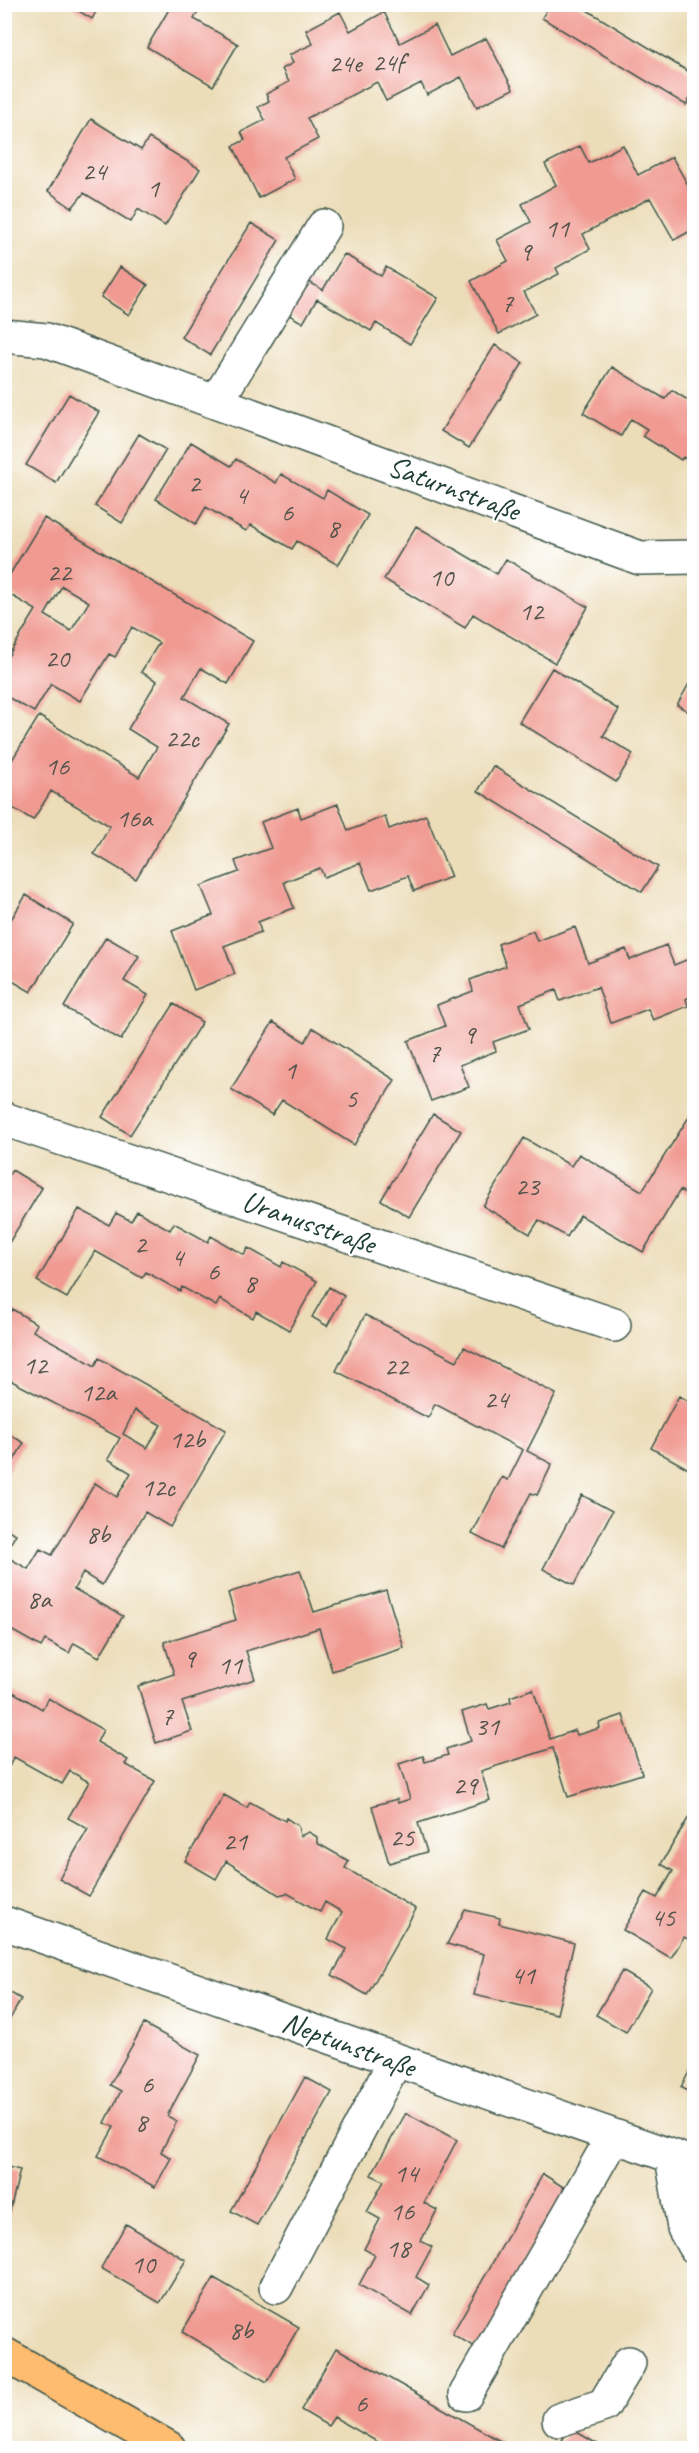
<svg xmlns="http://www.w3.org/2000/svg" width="699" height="2453" font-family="Caveat,sans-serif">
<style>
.building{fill:#f09a91;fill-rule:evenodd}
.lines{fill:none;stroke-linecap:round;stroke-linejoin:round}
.minor-casing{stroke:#3e5548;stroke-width:36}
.major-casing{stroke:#3e5548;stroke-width:36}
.minor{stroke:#fff;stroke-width:33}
.major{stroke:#fdbc70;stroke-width:33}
.labels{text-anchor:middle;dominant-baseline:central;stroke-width:4.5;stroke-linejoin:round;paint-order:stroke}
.number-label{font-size:27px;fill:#53544b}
.street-label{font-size:30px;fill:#1f3d34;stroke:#fff}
</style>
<rect width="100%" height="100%" fill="#fff"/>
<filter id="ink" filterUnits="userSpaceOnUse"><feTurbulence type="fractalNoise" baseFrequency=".0167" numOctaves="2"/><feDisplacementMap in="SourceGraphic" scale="12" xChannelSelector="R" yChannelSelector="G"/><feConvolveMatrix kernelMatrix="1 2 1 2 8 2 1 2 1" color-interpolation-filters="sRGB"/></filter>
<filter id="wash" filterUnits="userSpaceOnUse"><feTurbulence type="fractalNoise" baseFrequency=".008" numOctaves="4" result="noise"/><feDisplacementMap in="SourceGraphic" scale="24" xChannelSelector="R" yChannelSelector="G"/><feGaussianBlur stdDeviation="1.35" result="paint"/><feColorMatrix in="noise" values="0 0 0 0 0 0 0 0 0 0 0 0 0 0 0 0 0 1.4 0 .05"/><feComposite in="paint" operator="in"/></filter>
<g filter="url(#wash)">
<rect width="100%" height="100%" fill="#ecddb9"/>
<g id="blocks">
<path class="building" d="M67 4H100L92 19Z
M172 4H202L194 19 238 44 213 86 147 47Z
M550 4H577L694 75V92L686 105 542 18Z
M340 12 350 31 384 12 400 43 435 25 450 56 486 38 513 89 477 107 461 77 427 95 421 83 386 101 377 82 307 118 318 139 284 157 295 179 259 198 233 146 245 140 241 132 265 120 258 107 269 101 266 94 289 82 282 69 293 63 289 55 313 44 306 30Z
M91 119 141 150 149 138 200 169 165 226 138 209 131 222 84 193 72 208 48 191Z
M623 145 638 175 672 157 688 185 694 181V229L674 240 650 198 583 234 590 249 556 268 559 274 524 292 536 314 499 334 471 281 508 261 497 240 531 222 522 204 556 185 545 164 580 146 589 163Z
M251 223 279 240 210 355 181 337Z
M344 254 381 276 386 267 438 298 410 344 376 323 371 331 317 299 303 323 284 312 304 279 323 290Z
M120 267 148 285 129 315 101 297Z
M495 345 523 363 469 448 441 431Z
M612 367 665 399 672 390 694 404V465L683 457 681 460 643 436 647 429 631 419 621 436 583 413Z
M69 394 99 412 56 483 26 465Z
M139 434 166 450 122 523 95 506Z
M191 442 231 466 236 459 276 483 281 474 323 498 327 490 368 515 338 565 297 541 292 549 251 525 246 531 206 507 196 524 156 499Z
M44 518 253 641 228 684 201 668 184 697 229 724 136 879 94 854 110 826 51 791 33 820 4 803V773L39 716 139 777 157 747 128 729 157 681 141 672 159 643 132 627 115 657 109 654 80 701 51 684 34 712 4 695V663L36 610 4 591V584ZM62 586 89 602 71 631 45 615Z
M416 526 497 574 506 559 588 607 555 663 473 614 465 628 384 579Z
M552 668 619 710 603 736 633 754 616 782 519 722Z
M694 675V715L677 705Z
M493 766 658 867 642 892 478 791Z
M338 804 348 831 385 816 389 829 426 815 451 877 414 891 408 876 371 890 360 863 324 877 320 868 284 882 294 908 258 922 261 932 224 946 235 974 194 990 172 931 213 915 201 886 239 872 235 861 271 848 261 822 298 808 301 818Z
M26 895 73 924 31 992 4 976V931Z
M575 927 588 963 626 949 630 960 666 945 674 965 686 960 694 967V995L686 999 688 1006 653 1020 648 1009 611 1023 598 987 560 1001 556 990 520 1004 529 1029 493 1042 496 1051 460 1065 469 1087 431 1101 408 1041 445 1026 437 1005 473 991 470 980 506 966 498 944 533 931 537 941Z
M106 937 139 956 124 981 148 995 121 1040 64 1007Z
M174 1004 202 1022 130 1135 102 1117Z
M273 1022 305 1042 313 1028 395 1080 354 1145 282 1100 272 1115 231 1089Z
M694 1109V1200L680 1190 643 1252 580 1215 567 1237 539 1220 530 1234 483 1206 524 1138 571 1166 579 1154 642 1191Z
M433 1114 461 1131 409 1217 381 1200Z
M12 1170 42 1188 4 1251V1184Z
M79 1209 109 1225 116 1213 131 1221 137 1211 170 1230 174 1223 208 1242 211 1236 244 1255 248 1248 281 1267 283 1262 317 1281 289 1330 256 1311 253 1318 220 1299 216 1306 182 1287 180 1291 146 1272 142 1278 95 1251 67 1298 37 1281Z
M329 1287 344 1296 327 1326 312 1317Z
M12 1309 37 1324 33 1331 73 1353 95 1366 99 1358 226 1430 170 1527 145 1512 102 1585 83 1573 74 1589 123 1616 99 1657 74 1643 69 1653 45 1640 41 1647 4 1626V1555L28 1569 40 1549 52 1555 95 1483 117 1497 131 1473 108 1459 120 1438 4 1377V1322ZM135 1410 161 1425 147 1448 123 1434Z
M365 1315 457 1361 464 1347 556 1394 527 1451 552 1464 537 1495 531 1493 501 1549 472 1534 502 1477 508 1480 523 1450 435 1404 428 1418 336 1371Z
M679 1396 694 1404V1472L651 1448Z
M4 1431 24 1443 4 1477Z
M582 1495 612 1511 574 1585 543 1569Z
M4 1528 16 1534 4 1555Z
M300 1570 314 1612 386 1590 404 1648 332 1671 319 1628 246 1651 255 1679 182 1702 192 1731 156 1743 138 1686 174 1674 164 1642 236 1620 228 1593Z
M6 1688 42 1709 48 1698 103 1730 97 1742 128 1760 125 1764 155 1781 89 1896 59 1879 88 1829 68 1818 89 1782 70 1771 62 1784 14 1757 5 1774Z
M533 1689 550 1739 575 1730 577 1735 587 1732 600 1728 599 1723 623 1715 642 1774 568 1797 553 1748 481 1771 490 1800 418 1823 427 1852 389 1863 372 1806 397 1799 398 1803 410 1799 399 1764 423 1756 425 1762 448 1755 446 1749 471 1741 462 1712 487 1704 489 1709 511 1702 510 1697Z
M224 1795 247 1808 250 1802 285 1821 286 1818 298 1826 300 1836 309 1832 317 1837V1843L349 1861 345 1868 416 1909 367 1995 332 1975 347 1949 328 1939 342 1912 325 1902 320 1912 287 1893 279 1895 226 1861 216 1879 185 1861Z
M690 1815 694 1817V1929L688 1939 684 1937 671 1958 623 1930 646 1892 657 1898 673 1871 661 1864Z
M465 1910 500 1918 499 1924 574 1943 557 2014 474 1995 484 1954 447 1944Z
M622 1971 651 1988 626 2032 596 2015Z
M4 1989 21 1999 4 2030Z
M144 2024 200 2055 167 2116 177 2121 161 2152 171 2158 155 2187 98 2156 114 2127 105 2123 121 2091 110 2085Z
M694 2063V2095L681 2087Z
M305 2077 332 2092 257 2225 231 2211Z
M406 2113 457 2140 424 2203 437 2210 421 2241 432 2247 416 2277 429 2285 412 2315 359 2285 375 2255 364 2249 380 2219 367 2212 384 2181 371 2175Z
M4 2166 20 2170 5 2231H4Z
M543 2174 571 2192 480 2350 452 2334Z
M126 2224 186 2260 160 2303 101 2268Z
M214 2278 299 2327 267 2382 182 2332Z
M336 2348 502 2442 498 2448H388L334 2417 328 2426 301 2410Z
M570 2428 604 2448H557Z"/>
</g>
</g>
<g filter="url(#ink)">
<use href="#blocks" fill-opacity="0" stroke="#3e5548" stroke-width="1.5"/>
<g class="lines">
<defs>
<path id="minor" d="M4 336 46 340 640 558 694 557
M216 402 324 226
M4 1119 614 1325
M4 1923 694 2164
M672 2157 684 2228 694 2246
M276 2287 395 2061
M466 2394 613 2137
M559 2420 604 2405 629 2363"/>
<path id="major" d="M4 2354 169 2448"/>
</defs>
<use href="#minor" class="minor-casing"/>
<use href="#major" class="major-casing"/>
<use href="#minor" class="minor"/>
<use href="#major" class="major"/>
</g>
</g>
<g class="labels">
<g class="number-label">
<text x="388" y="62">24f</text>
<text x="345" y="63">24e</text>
<text x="94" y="171">24</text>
<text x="153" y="188">1</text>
<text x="557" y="228">11</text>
<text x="525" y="251">9</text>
<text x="507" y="303">7</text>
<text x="194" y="483">2</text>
<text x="241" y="495">4</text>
<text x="287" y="512">6</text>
<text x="333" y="528">8</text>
<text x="59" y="572">22</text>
<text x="441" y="577">10</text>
<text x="531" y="611">12</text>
<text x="57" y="658">20</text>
<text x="182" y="738">22c</text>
<text x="57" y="766">16</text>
<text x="134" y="818">16a</text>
<text x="469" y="1034">9</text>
<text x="434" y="1053">7</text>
<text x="290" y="1070">1</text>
<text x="351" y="1098">5</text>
<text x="527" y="1186">23</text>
<text x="140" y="1244">2</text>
<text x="177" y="1257">4</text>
<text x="213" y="1271">6</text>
<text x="250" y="1283">8</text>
<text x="35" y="1365">12</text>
<text x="396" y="1366">22</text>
<text x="98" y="1392">12a</text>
<text x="496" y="1399">24</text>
<text x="187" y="1439">12b</text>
<text x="158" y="1487">12c</text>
<text x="98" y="1534">8b</text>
<text x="39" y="1599">8a</text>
<text x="189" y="1658">9</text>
<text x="230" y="1665">11</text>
<text x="167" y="1716">7</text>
<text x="487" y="1726">31</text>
<text x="465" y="1785">29</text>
<text x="402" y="1837">25</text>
<text x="235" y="1841">21</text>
<text x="663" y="1917">45</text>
<text x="523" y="1975">41</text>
<text x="147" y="2084">6</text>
<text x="141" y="2122">8</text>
<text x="406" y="2173">14</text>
<text x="402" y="2211">16</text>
<text x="398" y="2248">18</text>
<text x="143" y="2264">10</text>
<text x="241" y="2330">8b</text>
<text x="361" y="2403">6</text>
</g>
<g class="street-label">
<text transform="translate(454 488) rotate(20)">Saturnstraße</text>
<text transform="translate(309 1222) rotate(19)">Uranusstraße</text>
<text transform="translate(349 2044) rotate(20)">Neptunstraße</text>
</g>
</g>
<rect width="699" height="2453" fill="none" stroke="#fff" stroke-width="24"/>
</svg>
